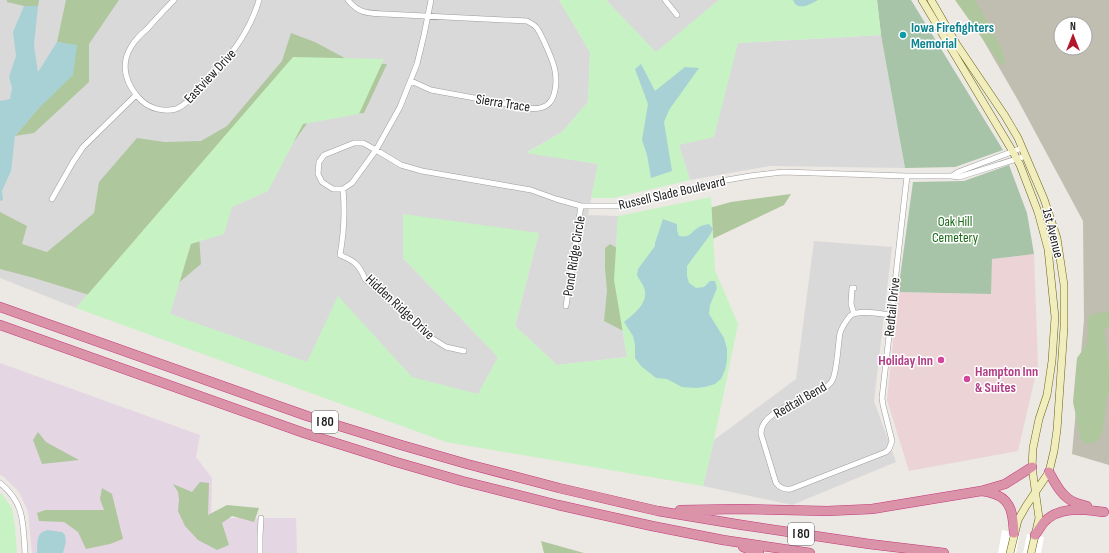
<svg xmlns="http://www.w3.org/2000/svg" width="1109" height="553" font-family="'Sofia Sans Condensed',sans-serif">
<style>
.residential{fill:#dad9da}
.commercial{fill:#ecd4d6}
.industrial{fill:#e5d6e4}
.construction{fill:#c0beb0;fill-rule:evenodd}
.forest{fill:#afc79d}
.cemetery{fill:#a7c3a8}
.park{fill:#c7f2c4}
.water{fill:#a8d1d5}
.pier{fill:#fff}
.lines{fill:none;stroke-linecap:round;stroke-linejoin:round}
.street-casing{stroke:#9d9d9d;stroke-width:6}
.secondary-casing{stroke:#666411;stroke-width:8}
.highway-casing{stroke:#c3387a;stroke-width:10}
.street{stroke:#fff;stroke-width:5}
.secondary{stroke:#f1edbc;stroke-width:7}
.highway{stroke:#db93aa;stroke-width:9}
.culture-dot{fill:#0f9aa8;stroke:#fff;stroke-width:1.5}
.hotel-dot{fill:#d1479c;stroke:#fff;stroke-width:1.5}
.labels{text-anchor:middle;dominant-baseline:central;stroke-width:3;stroke-linejoin:round;paint-order:stroke}
.shield{fill:#fff;stroke:#606060;stroke-width:1}
.shield-label{font-size:13px;font-weight:bold;fill:#1c1c1c}
.culture-label{font-size:14px;font-weight:bold;fill:#0d838f;stroke:#fff;text-anchor:start}
.street-label{font-size:14px;fill:#1c1c1c;stroke:#fff}
.park-label{font-size:14px;fill:#1c6d18;stroke:#fff}
.hotel-label{font-size:14px;font-weight:bold;fill:#b23c85;stroke:#fff;text-anchor:end}
</style>
<rect width="100%" height="100%" fill="#ece8e3"/>
<path class="residential" d="M0 0H559L590 52 588 102 562 132 527 152 598 164 588 215 618 216 614 280 627 357 557 365 515 326 539 233 403 258 498 357 479 394 307 363 169 314 191 244 232 207 268 191 293 57 76 308 0 278Z
M606 0H719L656 53Z
M881 35 905 168 770 166 690 180 679 145 738 43Z
M814 241 892 247 874 401 896 462 792 505 703 486 714 440 796 379Z"/>
<path class="commercial" d="M1034 254 1038 365 1018 451 909 471 887 400 898 292 990 294 992 259Z"/>
<path class="industrial" d="M0 363 200 435 196 457 212 478 211 518H296L297 553H32L28 511 19 492 4 477 0 475Z"/>
<path class="construction" d="M960 0H1109V465L1072 454 1084 320 1083 221 1019 102ZM1061 24H1085V48H1061Z"/>
<path class="forest" d="M7 0H39L38 6H24L7 2Z
M66 0H119L89 44V82L34 133 15 136 38 109 77 46 57 42Z
M955 0H975L1000 45 1005 62 1002 66Z
M291 33 315 42 354 63 387 64 364 113 311 118 282 158 199 236 201 264 170 290 99 298 34 278 0 269V212L27 226 22 244 47 252 94 213 99 182 137 138 165 142 201 141 227 126 282 61Z
M791 194 784 205 702 244V210L731 202Z
M610 244 622 251 633 336 604 321 607 291 605 268V248Z
M1109 311V327L1104 328 1109 370V392L1106 399 1103 429 1098 441 1087 444 1081 440 1073 402 1077 358 1087 344 1089 315Z
M38 432 46 442 79 460 42 464 33 440Z
M200 482 209 483 208 515 227 505 259 508 254 522 232 516 222 523 229 545 217 550 198 540 185 526 178 511 179 499 178 492 173 484 192 492Z
M102 488 112 494 123 539 110 544 86 549 78 532 64 522 39 521 37 513 45 510H104L100 499Z
M541 541 584 553H544Z"/>
<path class="cemetery" d="M877 0H911L1003 150 955 167 905 168 881 35Z
M1009 165 1027 213 1034 254 992 259 991 294 898 292 913 182 964 181Z"/>
<path class="park" d="M559 0H606L656 52 719 0H877L881 35 738 43 714 137 679 145 690 180 614 198H591L598 164 526 153 562 132 588 102 590 52Z
M293 57 384 59 359 114 303 124 268 191 232 207 224 234 191 244 170 314 307 362 338 296 412 377 478 394 498 357 403 258V214L539 233 515 326 557 365 627 357 614 280 618 216 711 197 715 270 738 324 714 440 703 486 446 442 76 308Z
M0 493 2 494 12 508 15 527 17 553H0Z"/>
<path class="water" d="M793 0H818C811 4 797 12 793 0Z
M24 6H38L34 45 38 72 57 42 77 45 73 75 38 109 15 136 11 171 2 191 3 200 0 201V101L10 99 12 88 9 77 16 56 13 32Z
M641 64 655 91 685 67 699 68 669 110 664 122 672 171 651 178 647 155 642 140 648 104 635 69Z
M663 219 677 224V230L679 236C692 238 690 232 699 227 702 225 706 225 709 224L713 229 710 235 687 266V276L689 283 696 288 704 287 710 281H715L717 288 710 305 709 314 724 338 727 349V360L725 370 721 379 715 384 705 387 696 388 682 387 667 379 656 378 641 366 635 358V345L633 336 624 322C633 315 647 304 645 292 645 286 639 280 637 275L638 269 655 246V243Z
M47 530 62 532 65 535 66 542 63 553H37C38 544 35 533 47 530Z"/>
<path class="pier" d="M1002 530 1020 533 1016 553H998Z
M1027 534 1044 537 1041 553H1023Z"/>
<g class="lines">
<defs>
<path id="street" d="M174 0C165 9 156 19 147 29 141 34 135 40 131 47 119 66 127 87 142 101 151 109 164 112 176 109 186 105 194 95 201 87 226 62 249 35 259 0
M348 0C359 14 368 13 385 14L527 21C530 23 534 24 537 28 542 36 554 62 555 71 557 81 556 99 547 105 541 109 535 109 529 108L431 90 411 81
M431 0 424 35 417 64 400 107 376 150 352 183 343 189H333L322 182 318 174 319 162 324 155 354 143H363L376 150 401 165 422 171 531 190 556 199 581 206H617L635 203 721 181 750 176 783 172 907 176H952L959 177 1026 156
M665 0 677 15
M952 176 958 172 1022 148
M343 189C345 211 344 233 340 255 354 261 359 264 365 279L430 337 446 347 464 351
M52 199 73 162 83 147 136 95
M854 288H852L851 304 854 314
M566 306 581 206
M891 315C881 314 858 309 850 316 846 321 842 327 840 333 838 344 837 373 832 381 820 400 760 406 761 434L776 483C780 488 784 490 791 489L886 452 889 449 892 441 883 405 882 398 907 176
M0 483C25 503 23 524 25 553
M260 553V536L261 518"/>
<path id="secondary" d="M922 0 1013 152 1020 165 1038 212 1048 249 1055 317 1052 361 1047 395 1039 419 1033 448 1032 467 1039 518 1031 553
M931 0 957 45 1005 116 1018 138 1044 199 1057 238 1064 285V327L1057 430 1054 451 1049 472 1026 506 1018 520 1010 553"/>
<path id="highway" d="M0 307 307 416 401 445 467 464 559 488 658 511 742 525 869 544 944 553
M0 325 304 433 396 462 462 481 558 505 652 526 723 540 810 553
M1049 472C1055 483 1062 497 1074 502 1078 504 1083 505 1087 506
M982 491C987 492 993 493 997 495 1013 502 1013 519 1014 533
M680 510 741 509 827 511 872 509 981 491 1005 484 1032 467
M1035 535C1038 531 1041 526 1044 522 1060 505 1084 510 1104 512
M743 547 759 553"/>
</defs>
<use href="#street" class="street-casing"/>
<use href="#secondary" class="secondary-casing"/>
<use href="#highway" class="highway-casing"/>
<use href="#street" class="street"/>
<use href="#secondary" class="secondary"/>
<use href="#highway" class="highway"/>
</g>
<circle class="culture-dot" cx="903" cy="35" r="4"/>
<g class="hotel-dot">
<circle cx="941" cy="360" r="4"/>
<circle cx="967" cy="379" r="4"/>
</g>
<g class="labels">
<g class="shield">
<rect x="312" y="411" width="26" height="22" rx="3"/>
<rect x="788" y="523" width="26" height="22" rx="3"/>
</g>
<g class="shield-label">
<text x="325" y="422">I 80</text>
<text x="801" y="534">I 80</text>
</g>
<g class="culture-label">
<text x="911" y="27">Iowa Firefighters<tspan x="911" dy="16">Memorial</tspan></text>
</g>
<g class="street-label">
<text transform="translate(210 76) rotate(-47)">Eastview Drive</text>
<text transform="translate(503 103) rotate(9)">Sierra Trace</text>
<text transform="translate(672 193) rotate(-13)">Russell Slade Boulevard</text>
<text transform="translate(1053 233) rotate(76)">1st Avenue</text>
<text transform="translate(574 256) rotate(-81)">Pond Ridge Circle</text>
<text transform="translate(400 307) rotate(43)">Hidden Ridge Drive</text>
<text transform="translate(892 307) rotate(-84)">Redtail Drive</text>
<text transform="translate(800 400) rotate(-30)">Redtail Bend</text>
</g>
<g class="park-label">
<text x="955" y="221">Oak Hill<tspan x="955" dy="16">Cemetery</tspan></text>
</g>
<g class="hotel-label">
<text x="933" y="360">Holiday Inn</text>
<text x="975" y="371" text-anchor="start">Hampton Inn<tspan x="975" dy="16">&amp; Suites</tspan></text>
</g>
</g>
<g transform="translate(1073 36)"><circle r="19" fill="#ffffff" stroke="#a4a4a4"/>
<path d="M0-3L7 15L0 10L-7 15Z" fill="#b2172c"/>
<text y="-6" font-size="11" font-weight="bold" text-anchor="middle" fill="#1c1c1c">N</text>
</g>
</svg>
